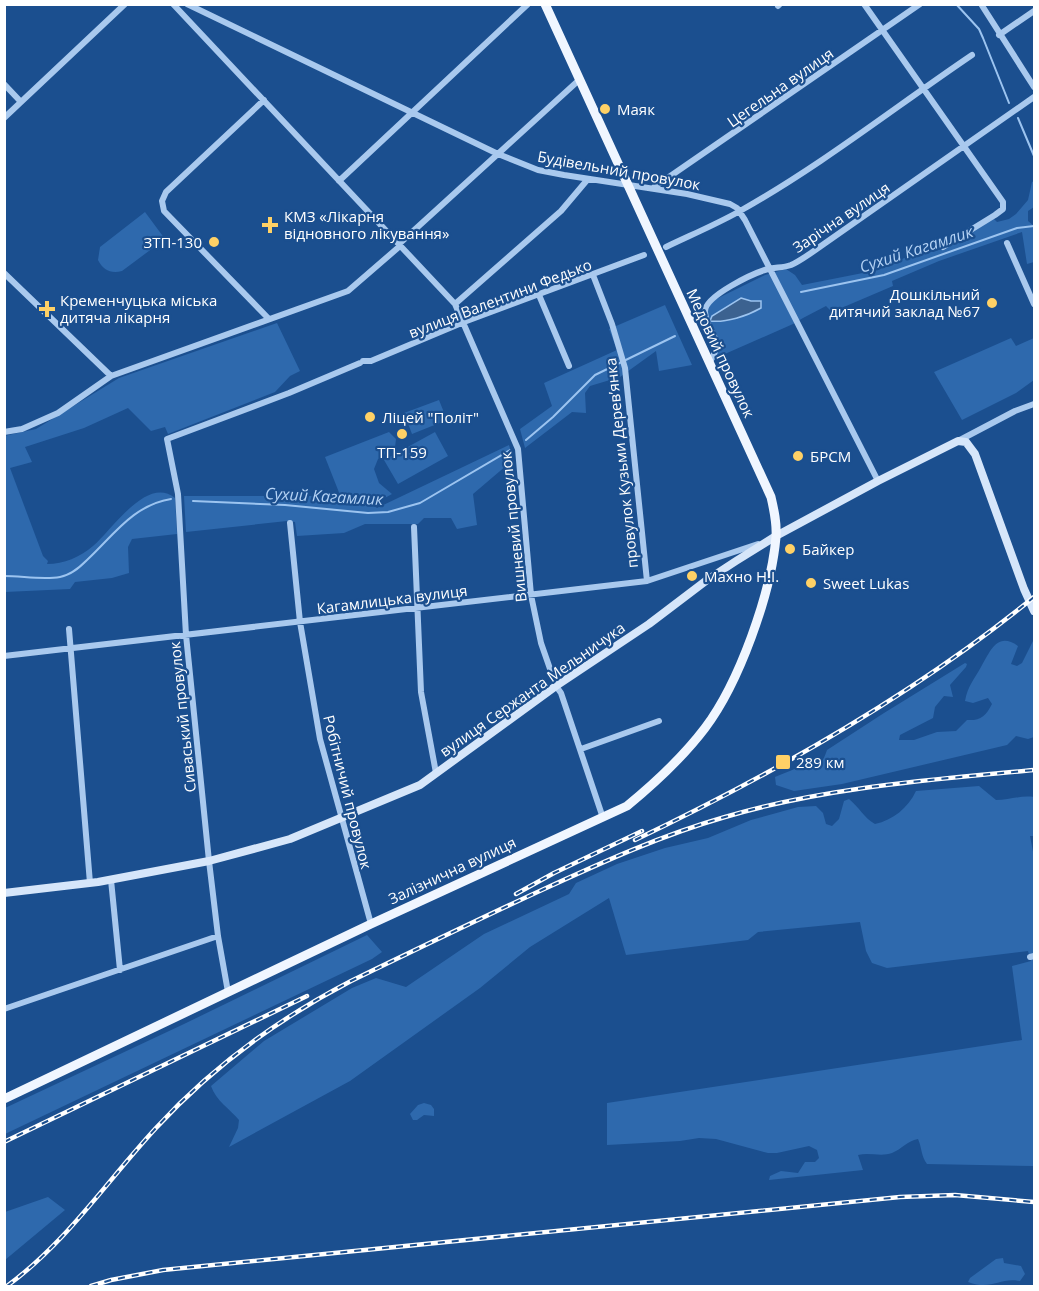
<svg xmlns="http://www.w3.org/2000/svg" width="1039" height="1291" font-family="'Open Sans',sans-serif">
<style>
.green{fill:#2e69ad;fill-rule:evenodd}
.water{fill:#3c6290;stroke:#9cc4f0;stroke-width:1.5}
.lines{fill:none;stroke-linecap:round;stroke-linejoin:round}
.stream{stroke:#9cc4f0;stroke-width:2}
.street{stroke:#a9c9ee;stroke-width:6}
.secondary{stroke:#d6e6fa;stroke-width:8}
.primary{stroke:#f0f6ff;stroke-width:9}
.rail-casing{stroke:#fff;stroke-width:4.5}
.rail{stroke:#1b4f8f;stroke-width:2;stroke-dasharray:7;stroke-linecap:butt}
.poi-dot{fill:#ffd166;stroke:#1b4f8f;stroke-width:2}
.labels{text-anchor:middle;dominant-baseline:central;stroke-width:4.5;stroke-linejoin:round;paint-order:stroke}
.street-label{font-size:15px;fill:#fff;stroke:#1b4f8f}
.poi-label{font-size:15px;fill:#fff;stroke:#1b4f8f;text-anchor:start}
.water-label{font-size:16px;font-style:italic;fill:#b5d3f5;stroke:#1b4f8f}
</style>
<rect width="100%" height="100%" fill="#1b4f8f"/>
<path class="green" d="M1034 181V207L1028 211V221L1034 226V262L1027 264 1022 232 939 261 892 281 893 286 832 312 826 306 803 318 793 324 718 357 696 309 765 275 786 269 795 275 802 285 878 270 911 255 933 247 993 218 997 222 1009 219 1016 214 1028 200 1032 182ZM739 299 751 301V313L712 316 731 306Z
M145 212 165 239 122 271C111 274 103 270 98 260L100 247Z
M665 305 692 365 659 371 656 351 620 377 590 386 585 393 586 413 572 412 525 448 520 429 552 406 544 383 617 350 609 329Z
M277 323 300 371 290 376 275 392 168 434 165 427 151 431 128 408 84 428 25 447 32 462 10 468 43 556 48 561 47 564C64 564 80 557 93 546 112 530 147 475 175 498L177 534 132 539 128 547 129 573 112 578 75 582 70 589 5 592 4 436 36 429 119 378Z
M1011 338 1016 346 1034 338V380L1016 393 962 420 934 372Z
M439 400 447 420 412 434 404 413Z
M389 432 396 439 395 447 378 459 374 469 379 483 392 494 374 504 366 498 340 495 325 457Z
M435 432 448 456 398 484 384 460Z
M509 445 513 460 473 494 477 525 457 529 451 518H424L418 524H365L344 533 297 536 295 522 287 521 186 532 184 496H312L365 500 377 508Z
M1034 639V737L1028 739 1016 736 1007 745 842 784 794 791 776 785 775 777C782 774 790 771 797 768 814 763 820 772 827 750L884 713 965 663 967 664 966 667 950 685 953 697 944 696 935 707 933 718 900 735 899 740H914L937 732 956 731 967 720C980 721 986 716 992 704L988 698 973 703 965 701C968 685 974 680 981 667 990 652 997 631 1018 646L1011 664 1017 666 1022 663Z
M979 786 996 800C1010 800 1021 795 1034 797V836H1030L1034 857V1166L927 1164C921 1156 922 1148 918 1139 907 1141 902 1149 892 1153 881 1157 869 1152 858 1155L863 1170 769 1180 770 1176 781 1171 798 1173 805 1162H815L819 1158 817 1150 809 1146 777 1153H768L716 1139 699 1138 680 1141 607 1145V1103L1022 1040 1012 966 1031 961 1028 951 887 968 872 963 866 951 860 922 758 932 748 940 626 955 609 898 530 947 480 988 350 1081 229 1147 238 1128 239 1120C230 1109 216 1101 211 1086L264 1041 352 988 376 978 406 987 484 934 569 894 576 883 617 864 665 848 708 838 751 820 798 807 816 806 823 813 826 824 832 826 839 819 844 801 849 799C859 807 864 818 875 824 893 820 908 808 916 791Z
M367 935 382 952 372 959 5 1134V1108L184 1024Z
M424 1103 431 1105 434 1109V1116L424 1115 417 1120H413L410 1114 418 1105Z
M48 1197 65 1210 5 1260V1212Z
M1003 1258 1004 1263 1021 1266 1025 1274 1020 1281C999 1277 992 1291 968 1282L970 1278 996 1259Z"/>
<path class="water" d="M741 298 751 301H761V308C747 316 726 323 710 321L712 316Z"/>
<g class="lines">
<path class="stream" d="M956 4 979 29 983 38 1009 103
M1018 118 1034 156
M801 292 884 275 1017 228 1034 226
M526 440 553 417 595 375 675 336
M193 501 285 505 368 513 388 512 420 503 510 450
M4 576C22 576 43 580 60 577 71 575 79 568 87 560 113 536 133 505 171 499"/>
<path class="street" d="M173 4 455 304 518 449 531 595 541 643 556 686 561 693 603 818
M187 4 498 154 538 170 564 175 687 194 730 204 737 208 745 220 878 481
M864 4 1003 202V209L995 215 943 247
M981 4 1034 87
M778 6 780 4
M999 35 1034 11
M4 84 21 102
M264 100 166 192 162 201 164 211 269 319
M4 118 125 4
M339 181 528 4
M653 188 920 4
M1007 243 1034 304
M399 244 579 80
M666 247C691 235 717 224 740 211 822 165 895 107 972 55
M4 273 111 376
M593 275 612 324 625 368 647 581
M539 295 569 366
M455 304 561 211 588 179
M363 361H371L464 322 644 255
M709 363C727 336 707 337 705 312 704 296 754 273 768 269 776 267 783 268 791 265 798 262 805 257 811 253L1034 97
M4 432 22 429 58 413 111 376 348 291 400 246
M958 441 1015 411 1034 404
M290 523 300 622 320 739 371 924
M414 527 421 692 436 773
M69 629 90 883
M4 656 647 581 758 544
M581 749 659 721
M111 880 120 970
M1030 957 1034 956
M228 992 218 936 209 861 186 635 178 494 167 439 289 393 360 363
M4 1009 218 936"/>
<path class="secondary" d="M4 893 98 882 209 861 290 839 420 785 556 686 649 624 707 580 736 561 776 536 878 481 958 441 966 442 975 454 1024 589 1034 611"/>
<path class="primary" d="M4 1099 371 924 627 806C655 783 683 757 705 728 739 683 771 594 776 537 777 523 774 510 771 497L545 4"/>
<defs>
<path id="rail" d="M635 840C773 774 915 694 1034 597
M516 894 554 873 642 831
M4 1142 307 996
M7 1286C67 1242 106 1182 156 1128 212 1067 278 1019 351 981 415 950 479 919 544 889 603 862 662 835 725 817 826 787 930 780 1034 770
M91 1286 111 1280 163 1270 900 1197 955 1195 1034 1202"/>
</defs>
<use href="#rail" class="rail-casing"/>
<use href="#rail" class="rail"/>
</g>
<g class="poi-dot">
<circle cx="605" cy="109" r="6"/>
<path d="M267 216h6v6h6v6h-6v6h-6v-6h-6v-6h6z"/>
<circle cx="214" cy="242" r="6"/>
<circle cx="992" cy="303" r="6"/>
<path d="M44 300h6v6h6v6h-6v6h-6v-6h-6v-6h6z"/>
<circle cx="370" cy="417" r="6"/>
<circle cx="402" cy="434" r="6"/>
<circle cx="798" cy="456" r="6"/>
<circle cx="790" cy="549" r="6"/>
<circle cx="692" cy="576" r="6"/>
<circle cx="811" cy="583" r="6"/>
<rect x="775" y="754" width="16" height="16" rx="3"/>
</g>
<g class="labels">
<g class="street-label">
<text transform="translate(780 87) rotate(-35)">Цегельна вулиця</text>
<text transform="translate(619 170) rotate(10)">Будівельний провулок</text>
<text transform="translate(841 217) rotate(-34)">Зарічна вулиця</text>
<text transform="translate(500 298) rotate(-21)">вулиця Валентини Федько</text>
<text transform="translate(721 353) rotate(65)">Медовий провулок</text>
<text transform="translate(621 463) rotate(-96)">провулок Кузьми Деревʼянка</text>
<text transform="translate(513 527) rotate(-96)">Вишневий провулок</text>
<text transform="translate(392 599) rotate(-7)">Кагамлицька вулиця</text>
<text transform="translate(532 689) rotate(-35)">вулиця Сержанта Мельничука</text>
<text transform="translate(182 717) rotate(-96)">Сиваський провулок</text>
<text transform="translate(348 792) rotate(76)">Робітничий провулок</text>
<text transform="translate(452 870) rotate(-25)">Залізнична вулиця</text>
</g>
<g class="poi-label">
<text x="617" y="109">Маяк</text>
<text x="284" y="216">КМЗ «Лікарня<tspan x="284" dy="17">відновного лікування»</tspan></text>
<text x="202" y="242" text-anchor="end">ЗТП-130</text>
<text x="980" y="294" text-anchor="end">Дошкільний<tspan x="980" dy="17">дитячий заклад №67</tspan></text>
<text x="60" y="300">Кременчуцька міська<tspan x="60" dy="17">дитяча лікарня</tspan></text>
<text x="382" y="417">Ліцей "Політ"</text>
<text x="402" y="452" text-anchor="middle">ТП-159</text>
<text x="810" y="456">БРСМ</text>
<text x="802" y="549">Байкер</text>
<text x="704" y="576">Махно Н.І.</text>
<text x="823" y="583">Sweet Lukas</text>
<text x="796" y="762">289 км</text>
</g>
<g class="water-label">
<text transform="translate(916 249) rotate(-18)">Сухий Кагамлик</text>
<text transform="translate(324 496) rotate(3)">Сухий Кагамлик</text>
</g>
</g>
<rect width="1039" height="1291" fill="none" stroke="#ffffff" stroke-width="12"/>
</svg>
